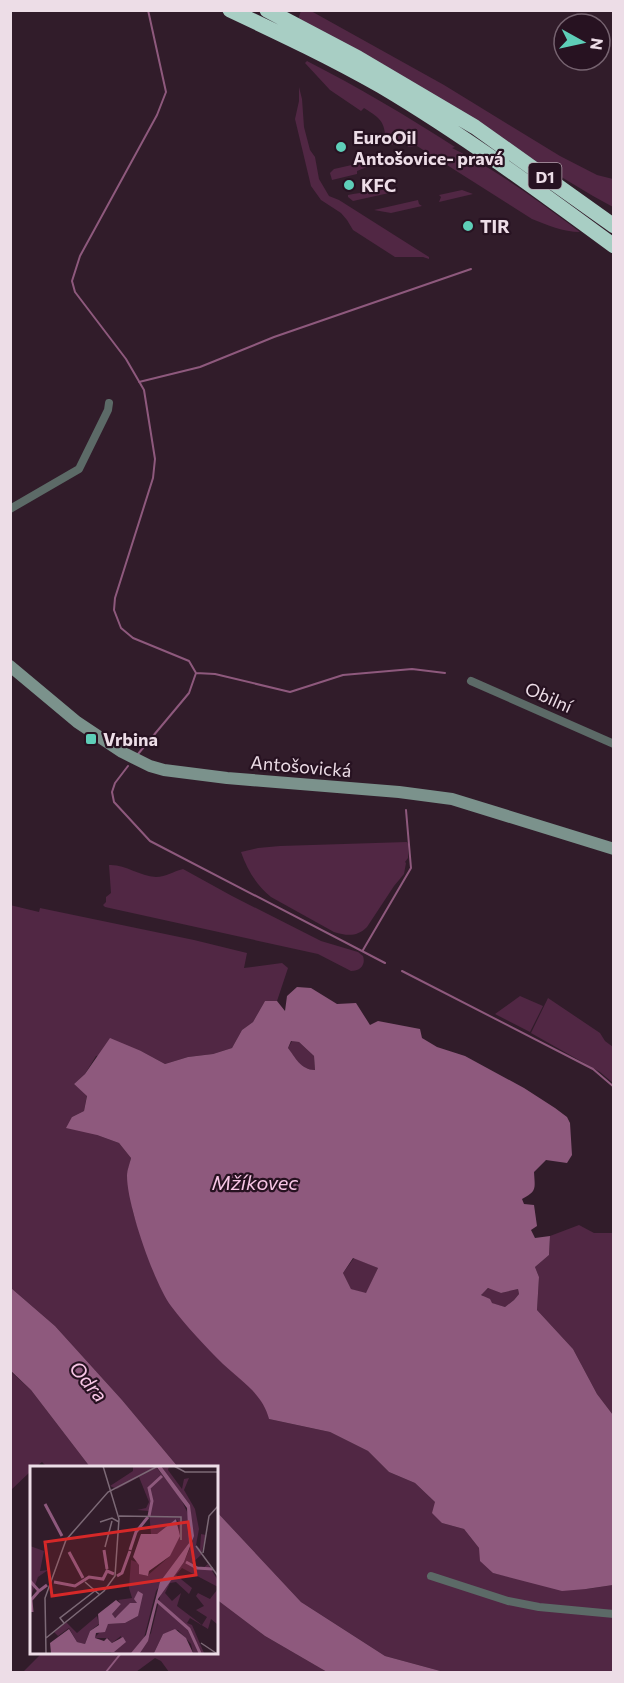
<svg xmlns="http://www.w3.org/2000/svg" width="624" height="1683" font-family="Commissioner,sans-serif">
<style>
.green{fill:#512744}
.water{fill:#8e597d;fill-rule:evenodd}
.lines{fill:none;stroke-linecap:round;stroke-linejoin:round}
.stream{stroke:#8e597d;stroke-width:2}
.street{stroke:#5c6a67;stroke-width:8}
.secondary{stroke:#7b928c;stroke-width:12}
.highway{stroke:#a8cec4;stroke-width:15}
.poi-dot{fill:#5eceb8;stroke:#271221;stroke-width:2}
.labels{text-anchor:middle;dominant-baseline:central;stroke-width:4.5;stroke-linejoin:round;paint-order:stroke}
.shield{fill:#271221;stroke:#b2a0ac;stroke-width:1.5}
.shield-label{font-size:16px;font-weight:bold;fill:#eddde7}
.poi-label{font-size:18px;font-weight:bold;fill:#eddde7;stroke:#271221;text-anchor:start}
.street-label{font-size:18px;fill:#eddde7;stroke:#271221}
.water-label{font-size:20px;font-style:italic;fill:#f8c6e6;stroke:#271221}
.inset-river{fill:none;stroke:#8e597d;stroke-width:3}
.inset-road{fill:none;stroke:#7c6976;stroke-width:1.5}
.view{fill:#d62828;fill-opacity:0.15;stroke:#d62828;stroke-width:3}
.inset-edge{fill:none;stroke:#eddde7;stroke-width:3}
</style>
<rect width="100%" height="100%" fill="#311c2a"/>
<path class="green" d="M301 11H311L444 85 560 156 597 175 613 179V207L593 196 298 19Z
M307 61C358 87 407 116 455 147L452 148C497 170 540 202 580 232 563 232 547 225 532 219L417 146 408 147 406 141 390 145 389 139 385 140C386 121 378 117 364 108L361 111 330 90 305 63Z
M299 87 302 99 304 127 310 150 315 157 319 179 329 196 339 200 429 257V259L423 257H395L353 230 347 220 341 213 321 200 311 186 295 119 299 101Z
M365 162 367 167 357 171V174L332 180 330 173 334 169Z
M387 189H389V193L353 201 348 197V195C362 192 374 192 387 189Z
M462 190 473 194 439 202 441 197 439 195Z
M418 200 419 204 422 206 391 213 374 210Z
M407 842 408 844V858L405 862 406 863 404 874 394 886 367 927C357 937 347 936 334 932L271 897C256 885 247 869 241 852L258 848 280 846Z
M109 865C125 864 139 876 156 877 166 877 174 871 183 869L232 896 321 941 358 952 363 956C366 965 360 971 351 971L318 954 105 907 103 905 106 902V897L111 893Z
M10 905 39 912 40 908 194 940 247 953 244 968 282 963 288 968 277 1001H265L253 1022 242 1030 232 1048 213 1054 188 1057 165 1064 141 1051 96 1056 85 1074 74 1084 87 1095 84 1111 72 1117 97 1135 119 1143 131 1158 127 1175 133 1212 141 1237 224 1364 251 1388 267 1407 269 1419 330 1432 368 1451 389 1472 415 1483 435 1502 442 1523 464 1529 479 1548 493 1573 519 1579 587 1589 613 1585V1672H444L385 1656 301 1602 216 1511V1467H178L122 1400 55 1326 11 1288Z
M520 996 543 1006 530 1032 495 1014Z
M548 998 600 1033 605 1041 613 1047V1083L600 1072 531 1033Z
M292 1041 299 1042 314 1056 315 1070C301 1070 295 1058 288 1048Z
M579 1225 594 1233H613V1415L597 1394 573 1349 537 1310 539 1277 535 1267 549 1255 550 1236Z
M354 1258 378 1268 366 1294 351 1289 343 1273Z
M489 1288 501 1293 518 1289 519 1294 514 1300 505 1307 491 1303 481 1294Z
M10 1371 31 1390 90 1467H47L42 1462 36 1467H32L31 1471 11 1490Z
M216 1599 265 1636 327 1672H169L161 1661 155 1658 136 1672H23L43 1652H216Z"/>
<path class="water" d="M297 987 311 988 337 1004 356 1003 370 1025 378 1021 420 1029 422 1038 437 1047 465 1056 524 1088 555 1108 567 1117 570 1123 572 1155 567 1163 546 1160 534 1172C535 1189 537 1191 522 1199L524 1204 534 1205 537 1226 531 1230 535 1238 550 1236 549 1255 535 1267 539 1277 537 1310 573 1349 597 1394 613 1415V1585L586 1589 562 1591 493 1573 480 1561 479 1548 464 1529 442 1523 432 1513 435 1502 415 1483 389 1472 368 1451 330 1432 269 1419C263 1394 241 1381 223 1364 205 1346 186 1326 171 1306 154 1283 127 1205 127 1176 127 1170 130 1163 131 1158L119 1143 97 1135 66 1128 72 1117 84 1111 87 1096 74 1084 85 1074 110 1038 141 1051 165 1064 188 1057 213 1054 232 1048 242 1030 253 1022 265 1001H277L285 1011 287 996ZM291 1041 299 1042 314 1056 315 1070C301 1070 295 1057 288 1048ZM353 1258 378 1268 366 1293 351 1289 343 1273ZM488 1288 501 1293 518 1289 519 1294 514 1300 505 1307 492 1303 490 1299 481 1295Z
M11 1288 55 1326 122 1400 178 1467H90L31 1390 11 1371Z
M216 1511 301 1602 385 1656 444 1672H327L265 1636 216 1599Z"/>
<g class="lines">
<path class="stream" d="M139 382 200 367 274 337 471 269
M196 673 215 674 290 692 343 675 412 669 445 673
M138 754 189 693 196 673 189 661 133 638 121 628 114 610 115 598 153 478 155 459 144 390 126 359 75 292 72 281 80 256 157 115 166 92 148 10
M128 766 115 783 112 792 114 802 150 841 385 963
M363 950 411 868 406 810
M402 971 593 1069 614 1087
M106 1672 122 1652"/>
<path class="street" d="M10 509 79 469 108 410 109 403
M471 681 614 744
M431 1576 508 1601 539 1607 614 1614"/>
<path class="secondary" d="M10 666 77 722 122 752 150 766 164 770 227 778 399 792 452 799 614 849"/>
<path class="highway" d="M230 10C281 34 332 58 381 86 462 134 538 190 614 246
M267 10 358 58 475 127 614 226"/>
</g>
<g class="poi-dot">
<circle cx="341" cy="147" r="6"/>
<circle cx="349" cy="185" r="6"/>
<circle cx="468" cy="226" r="6"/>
<rect x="85" y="733" width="12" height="12" rx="3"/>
</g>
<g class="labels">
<rect class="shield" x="528.5" y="163" width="33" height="26" rx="4.5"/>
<g class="shield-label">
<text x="545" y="176">D1</text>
</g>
<g class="poi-label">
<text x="353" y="137">EuroOil<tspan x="353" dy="21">Antošovice- pravá</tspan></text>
<text x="361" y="185">KFC</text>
<text x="480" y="226">TIR</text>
<text x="103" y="739">Vrbina</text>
</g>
<g class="street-label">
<text transform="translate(549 697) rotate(24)">Obilní</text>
<text transform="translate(301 766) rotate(5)">Antošovická</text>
</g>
<g class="water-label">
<text x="255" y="1182">Mžíkovec</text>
<text transform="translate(89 1381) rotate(50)">Odra</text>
</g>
</g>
<g transform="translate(30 1466)">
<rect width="188" height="188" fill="#311c2a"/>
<path d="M103 0 126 1 150 31 160 52 159 77 126 125 113 176 101 187H80L89 181 91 170 82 177 78 172H64L78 158 95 157 108 150 104 139 84 152 82 148 91 138 88 134 102 132 99 122 101 94 109 97 110 108 117 110 140 90 148 70 149 56 146 53 127 68H121L119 45 107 44 116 42 119 36 109 11 87 23 80 20 103 5ZM131 0H139L138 4 152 23 154 13 159 12 154 24 165 43 169 63 166 79 170 83 171 68 176 69 171 89 162 97 172 103 178 98 187 113 188 121 152 102 146 109 162 122 159 128 146 116 140 117 135 127 142 135 151 127 147 140 172 159 177 151 166 144 174 140 166 130 168 127 180 133 187 124V158L181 153 178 163 160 152 157 157 162 159 174 187H163L161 178 148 164 133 168 124 187H110L121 167 131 127 154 96 163 75 160 39ZM0 80 14 85 10 105 18 104 8 111 0 133ZM67 150 69 158 60 165 55 178 47 176 39 162 28 170 24 166 36 156 47 167Z" fill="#512744"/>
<path d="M126 0H131L160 39 164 70 154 96 128 133 118 175 110 187H101L116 169 130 116 159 77 157 42ZM146 53 150 70 140 90 119 105 118 110 109 108V99L103 91 111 68H127ZM108 125 113 128 108 150 95 157 78 158 75 166 66 167 65 172 74 175 77 172 82 177 93 171 96 176 84 186 21 187 20 177 39 163 47 176 55 178 60 165 69 159 68 148 86 134 91 138 82 148 85 152 100 137H107L104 133ZM145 163 156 172 163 187H124L133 168Z" fill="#8e597d"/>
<path class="inset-river" d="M15 38 32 70M119 50 122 35 119 22 132 10M74 84 77 103M100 84 106 66 118 51M39 86 53 112M156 96 167 102 183 103M87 110 92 107 100 85M0 115 9 125 17 119M24 116 45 120 59 111 73 113 77 105 84 108M126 134 159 163 170 187M2 146 1 134 8 126"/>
<path class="inset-road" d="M144 0 155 6H188M89 50 151 51V74M70 56 82 52 89 56M166 80 188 110M75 81 82 55M173 87 179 50 188 40M55 116 70 129M34 157 30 152 66 124M16 172 74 125 85 110 89 53 73 0M171 177 186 187M16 187 15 132 36 74 78 26 128 0"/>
<path class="view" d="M158 56 166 109 22 130 15 76Z"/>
<rect width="188" height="188" class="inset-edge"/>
</g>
<rect width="624" height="1683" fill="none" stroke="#eddde7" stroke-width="24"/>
<g transform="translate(582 42) rotate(98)"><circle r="28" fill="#271221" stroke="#766370" stroke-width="1.5"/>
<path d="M0-4.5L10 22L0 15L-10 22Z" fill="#5eceb8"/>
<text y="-9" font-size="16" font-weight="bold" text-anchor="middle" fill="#eddde7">N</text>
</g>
</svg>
